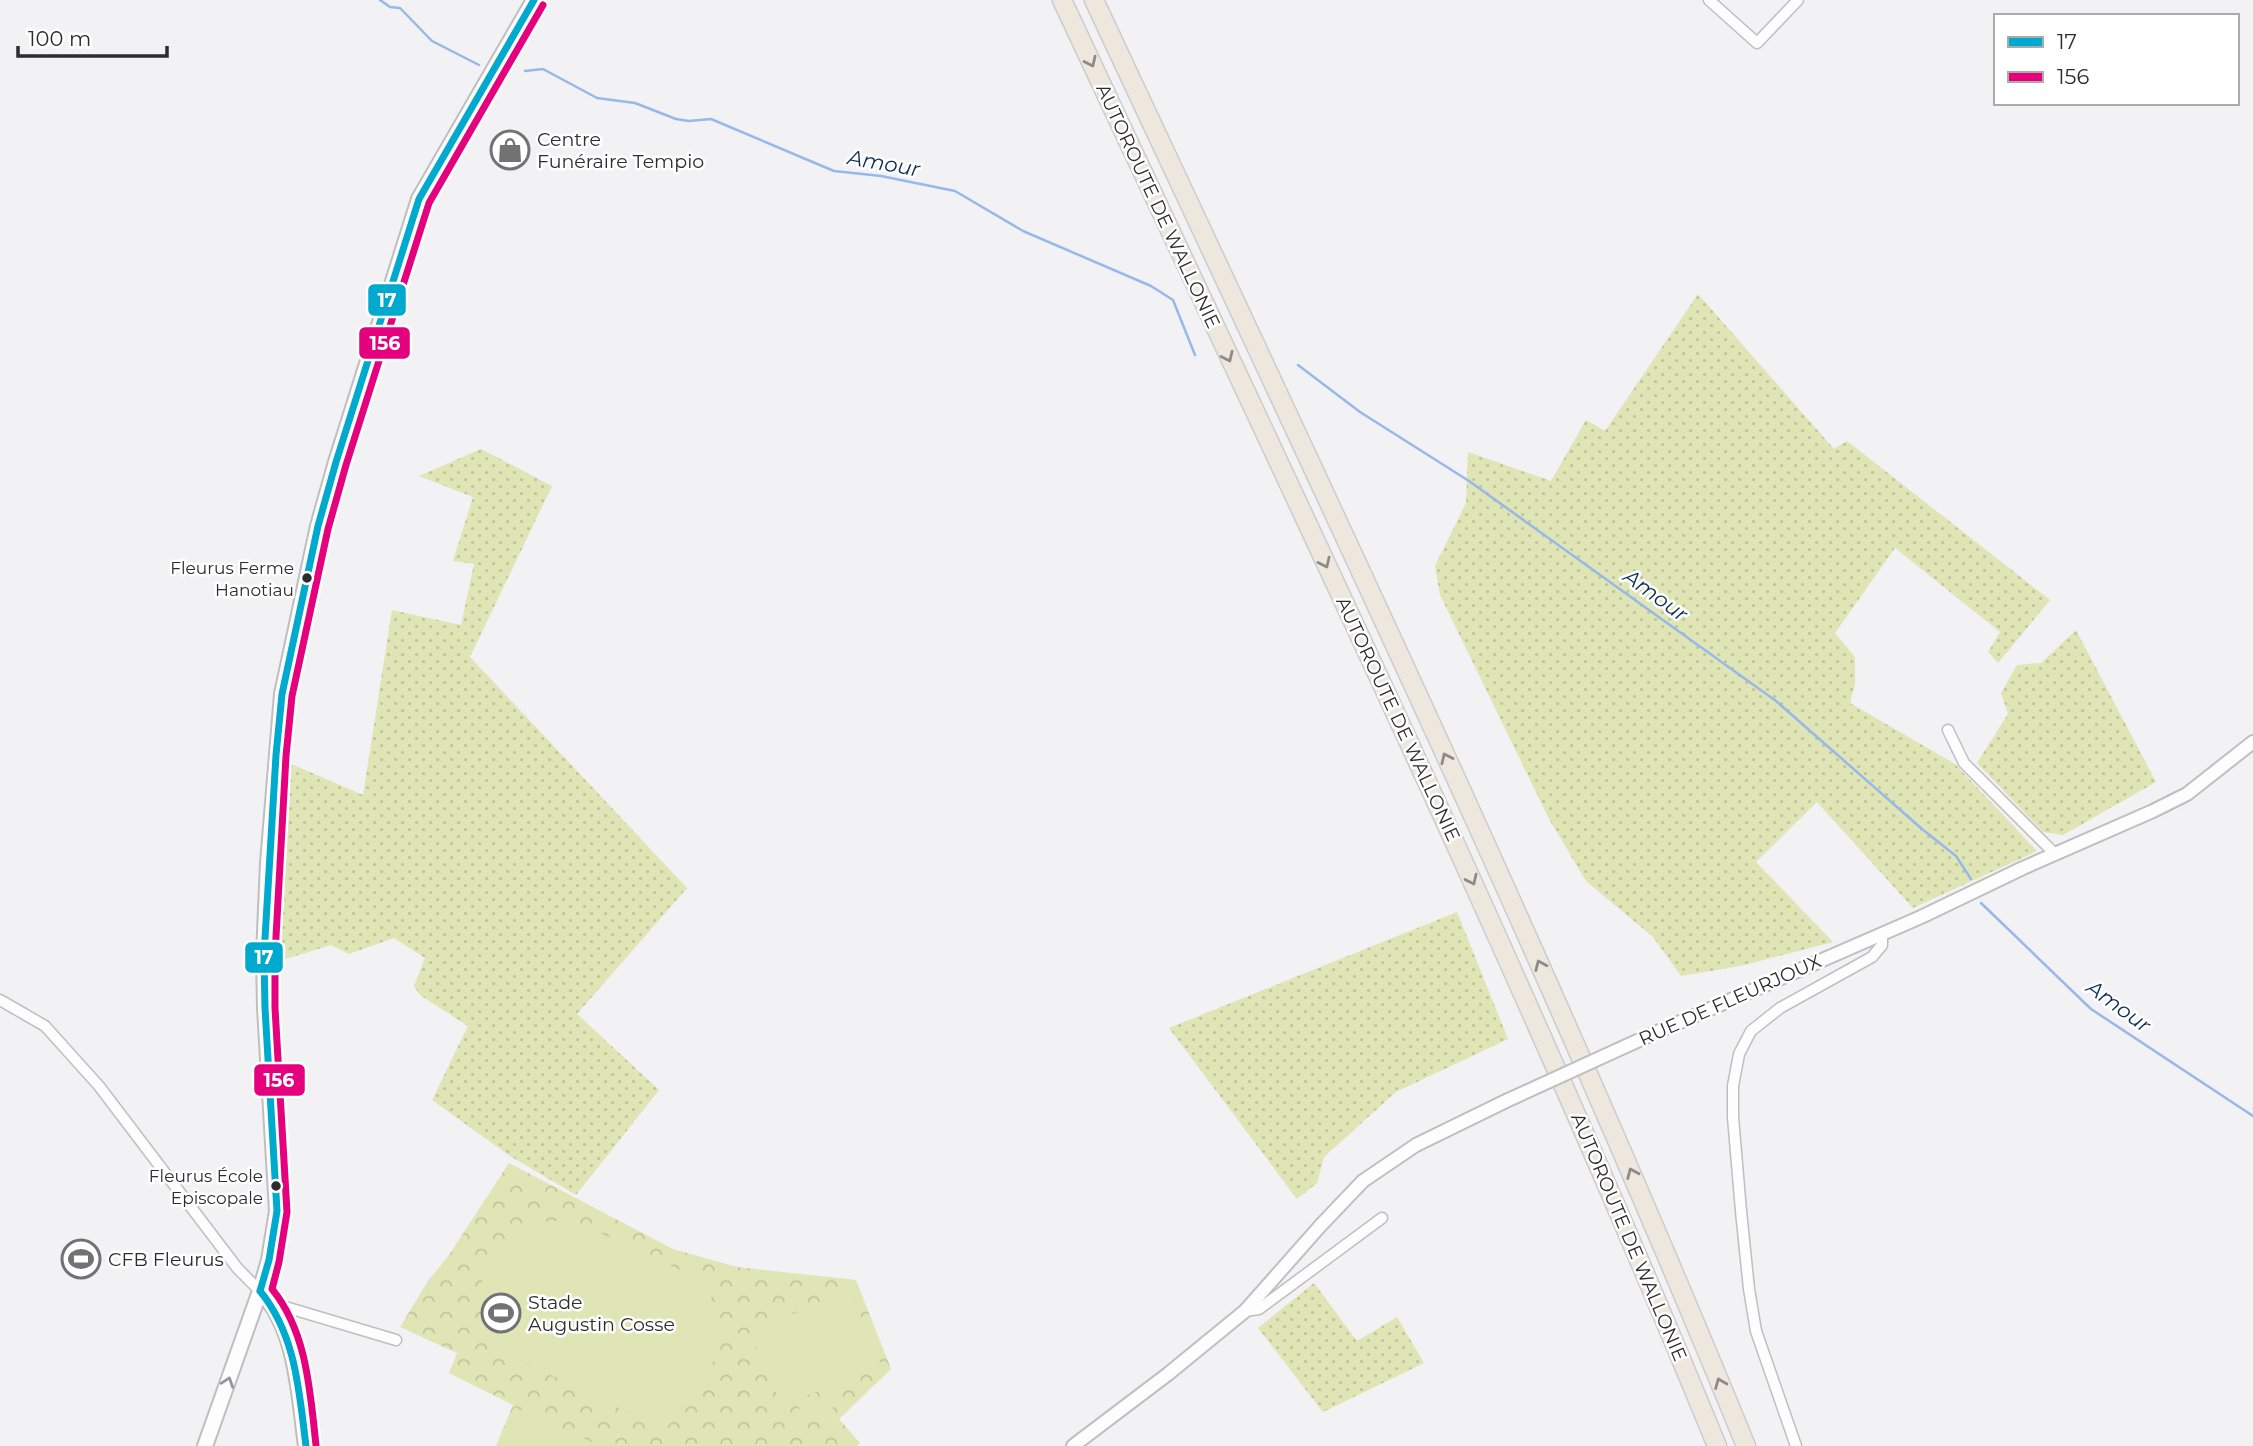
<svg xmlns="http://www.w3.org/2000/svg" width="2253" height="1446" font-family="Montserrat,sans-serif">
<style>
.grass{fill:url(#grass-dots)}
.forest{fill:url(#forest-crowns)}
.pitch{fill:#dfe5b5}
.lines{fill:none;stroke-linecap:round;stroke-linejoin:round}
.stream{stroke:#96b9ea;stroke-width:2.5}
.minor-casing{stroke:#bfbec0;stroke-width:13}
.tertiary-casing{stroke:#bfbec0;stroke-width:16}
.secondary-casing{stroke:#bfbec0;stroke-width:18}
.motorway-casing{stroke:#cccccd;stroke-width:21}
.minor{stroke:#fdfdfd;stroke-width:10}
.tertiary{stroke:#fdfdfd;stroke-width:12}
.secondary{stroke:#fdfdfd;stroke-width:14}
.motorway{stroke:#eee7de;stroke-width:18}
.tertiary-bridge-casing{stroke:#bfbec0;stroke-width:16;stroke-linecap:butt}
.tertiary-bridge{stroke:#fdfdfd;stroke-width:12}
.bus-1-casing{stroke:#fff;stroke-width:12}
.bus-2-casing{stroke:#fff;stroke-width:12}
.bus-1{stroke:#00a9ce;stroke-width:7}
.bus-2{stroke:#e5007d;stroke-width:7}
.oneway{stroke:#8e8a86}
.oneway2{stroke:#959496}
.bus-dot{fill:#2d2c2e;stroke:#fff;stroke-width:2.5}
.labels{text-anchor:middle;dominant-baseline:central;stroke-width:5;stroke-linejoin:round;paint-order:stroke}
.bus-label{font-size:17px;fill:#2d2c2e;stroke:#fff;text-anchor:end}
.poi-label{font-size:19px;fill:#2d2c2e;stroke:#fff;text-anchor:start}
.street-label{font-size:19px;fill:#2d2c2e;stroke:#fff}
.water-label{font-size:21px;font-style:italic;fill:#092b56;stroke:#fff}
.line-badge{stroke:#fff;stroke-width:2.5}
.badge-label{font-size:19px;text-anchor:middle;font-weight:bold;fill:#fff}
</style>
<defs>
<pattern id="grass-dots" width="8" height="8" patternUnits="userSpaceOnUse" patternTransform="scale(1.75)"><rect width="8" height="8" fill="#dfe5b5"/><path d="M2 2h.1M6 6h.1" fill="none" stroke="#c0c59c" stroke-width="1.8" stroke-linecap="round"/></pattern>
<pattern id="forest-crowns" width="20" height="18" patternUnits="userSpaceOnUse" patternTransform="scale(1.75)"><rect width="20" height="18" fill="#dfe5b5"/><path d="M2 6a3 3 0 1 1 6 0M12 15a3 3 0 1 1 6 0" fill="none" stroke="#c0c59c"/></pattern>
</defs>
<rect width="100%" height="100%" fill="#f2f1f4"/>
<path class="grass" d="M1698 294 1834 449 1847 441 2050 600 1998 663 1988 652 2000 632 1895 548 1835 633 1855 657V684L1850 703 1955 764 2037 851 1913 908 1817 802 1756 862 1833 942 1740 966 1681 976 1653 937 1586 881 1549 819 1440 595 1435 566 1466 503 1468 452 1551 481 1586 420 1605 431Z
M481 449 552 486 470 657 687 888 577 1014 659 1090 576 1195 510 1156 432 1100 468 1026 420 995 414 986 425 958 394 938 349 954 331 945 276 962 289 763 363 795 392 610 461 625 474 564 453 561 473 497 419 476Z
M2076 630 2156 782 2063 835 2043 832 1977 763 2008 714 2001 693 2017 665 2041 663Z
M1457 912 1508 1039 1396 1092 1324 1157 1317 1183 1297 1199 1169 1028Z
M1314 1283 1357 1341 1397 1317 1424 1363 1323 1412 1258 1328Z"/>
<path class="forest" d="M509 1163 673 1249 737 1267 856 1280 891 1369 839 1419 860 1443 857 1446H496L513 1405 449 1373 457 1353 400 1327 428 1281 449 1255Z"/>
<path class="pitch" d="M548 1221H574L682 1271 710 1292 721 1333 713 1362 697 1396 664 1430 476 1339 485 1326 481 1284 494 1253 521 1227Z
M850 1290 881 1364 782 1406 749 1332Z
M838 1389 843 1403 832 1408 833 1411 805 1422 798 1406Z
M514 1407 601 1446H497Z"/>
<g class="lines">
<path class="stream" d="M380 0 390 7 400 8 432 41 479 65
M525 71 543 69 597 98 635 103 676 119 689 121 711 119 834 171 881 176 955 191 1023 231 1151 286 1173 300 1195 355
M1298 365 1360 412 1469 481 1776 701 1922 829 1956 856 1971 879
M1981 903 2091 1009 2253 1116"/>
<defs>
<path id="minor" d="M1709 0 1757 43 1798 0
M1948 730 1964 763 2055 854
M0 1000 45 1026 99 1086 238 1269 260 1291
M272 1303 396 1340
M1245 1311 1259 1309 1382 1218
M1796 1446 1756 1331 1749 1289 1741 1211 1733 1117V1086L1739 1054 1751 1031 1780 1008 1872 957 1882 945V934"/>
<path id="tertiary" d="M1648 1036 1921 917 2023 868 2153 811 2187 794 2253 742
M1073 1446 1168 1374 1245 1311 1321 1225 1363 1181 1416 1145 1506 1101"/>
<path id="secondary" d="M260 1291C297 1327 299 1397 306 1446
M205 1446 260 1291 269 1260 277 1211 265 1008 264 955 268 863 282 694 318 526 336 462 419 199 534 0"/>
<path id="motorway" d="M1062 0C1286 479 1516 956 1717 1446
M1094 0C1318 479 1546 957 1746 1446"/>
</defs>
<use href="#minor" class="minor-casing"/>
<use href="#tertiary" class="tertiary-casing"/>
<use href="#secondary" class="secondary-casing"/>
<use href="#motorway" class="motorway-casing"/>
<use href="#minor" class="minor"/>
<use href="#tertiary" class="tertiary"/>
<use href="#secondary" class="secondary"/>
<use href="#motorway" class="motorway"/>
<defs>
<path id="tertiary-bridge" d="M1506 1101 1648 1036"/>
</defs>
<use href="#tertiary-bridge" class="tertiary-bridge-casing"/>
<use href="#tertiary-bridge" class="tertiary-bridge"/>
<defs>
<path id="bus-1" d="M260 1291 269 1260 277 1211 265 1008 264 955 276 755 282 694 318 526 336 462 419 199 534 0
M260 1291C296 1335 299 1391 306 1446"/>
<path id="bus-2" d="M316 1445C310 1391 307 1332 272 1289L279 1262 287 1212 275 1008V955L286 756 292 696 328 529 346 465 429 203 543 5"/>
</defs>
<use href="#bus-1" class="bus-1-casing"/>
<use href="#bus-2" class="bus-2-casing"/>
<use href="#bus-1" class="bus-1"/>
<use href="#bus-2" class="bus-2"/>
</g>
<defs><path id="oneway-chevron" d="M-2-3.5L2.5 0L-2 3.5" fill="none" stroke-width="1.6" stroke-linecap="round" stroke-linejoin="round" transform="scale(1.75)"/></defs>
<g class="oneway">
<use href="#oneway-chevron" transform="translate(1091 62) rotate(65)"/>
<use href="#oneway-chevron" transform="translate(1228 357) rotate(65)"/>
<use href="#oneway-chevron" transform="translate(1325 563) rotate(65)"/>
<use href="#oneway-chevron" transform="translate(1446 758) rotate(-115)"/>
<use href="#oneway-chevron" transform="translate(1472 880) rotate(65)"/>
<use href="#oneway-chevron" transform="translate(1540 965) rotate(-114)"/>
<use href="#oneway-chevron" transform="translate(1632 1173) rotate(-113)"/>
<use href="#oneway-chevron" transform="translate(1720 1383) rotate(-112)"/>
</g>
<use class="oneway2" href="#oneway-chevron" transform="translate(228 1382) rotate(-71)"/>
<defs>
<symbol id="shop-ring" viewBox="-11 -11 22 22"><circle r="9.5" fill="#fff" stroke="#727173" stroke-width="1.5"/><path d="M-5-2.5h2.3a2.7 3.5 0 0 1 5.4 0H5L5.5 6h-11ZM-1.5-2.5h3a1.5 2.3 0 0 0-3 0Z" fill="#727173"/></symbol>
<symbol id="stadium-ring" viewBox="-11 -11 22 22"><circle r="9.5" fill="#fff" stroke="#727173" stroke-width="1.5"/><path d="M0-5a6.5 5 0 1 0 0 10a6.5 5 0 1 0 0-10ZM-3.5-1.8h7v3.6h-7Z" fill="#727173"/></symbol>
</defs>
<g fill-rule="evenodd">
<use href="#shop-ring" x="488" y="128" width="44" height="44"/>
<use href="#stadium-ring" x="59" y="1237" width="44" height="44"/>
<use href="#stadium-ring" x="479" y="1291" width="44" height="44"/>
</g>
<g class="bus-dot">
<circle cx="307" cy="578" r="6"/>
<circle cx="276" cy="1186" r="6"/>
</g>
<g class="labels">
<g class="bus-label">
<text x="294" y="568">Fleurus Ferme<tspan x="294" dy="22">Hanotiau</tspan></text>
<text x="263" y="1176">Fleurus École<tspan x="263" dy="22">Episcopale</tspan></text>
</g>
<g class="poi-label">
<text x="537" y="139">Centre<tspan x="537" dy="22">Funéraire Tempio</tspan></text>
<text x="108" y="1259">CFB Fleurus</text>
<text x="528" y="1302">Stade<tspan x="528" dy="22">Augustin Cosse</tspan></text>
</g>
<g class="street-label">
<text transform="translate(1158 206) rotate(65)">AUTOROUTE DE WALLONIE</text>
<text transform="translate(1398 719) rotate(65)">AUTOROUTE DE WALLONIE</text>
<text transform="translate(1730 1000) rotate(-24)">RUE DE FLEURJOUX</text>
<text transform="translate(1629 1237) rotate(67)">AUTOROUTE DE WALLONIE</text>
</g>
<g class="water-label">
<text transform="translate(884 163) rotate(10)">Amour</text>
<text transform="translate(1656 595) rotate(36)">Amour</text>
<text transform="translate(2119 1006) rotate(36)">Amour</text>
</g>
</g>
<g class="line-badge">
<rect x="367" y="283" width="40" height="34" rx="7" fill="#00a9ce"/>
<rect x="358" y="326" width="53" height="34" rx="7" fill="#e5007d"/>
<rect x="244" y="941" width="40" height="33" rx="7" fill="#00a9ce"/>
<rect x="253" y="1063" width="53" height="34" rx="7" fill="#e5007d"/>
</g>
<g class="badge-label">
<text x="387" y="307">17</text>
<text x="385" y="350">156</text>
<text x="264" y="964">17</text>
<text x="279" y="1087">156</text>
</g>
<rect x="1994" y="14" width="245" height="91" fill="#ffffff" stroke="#ababab" stroke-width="2"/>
<rect x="2008" y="37" width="35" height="10" fill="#00a9ce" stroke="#ababab" stroke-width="2"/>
<text x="2057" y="49" font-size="21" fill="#2d2c2e">17</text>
<rect x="2008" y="72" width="35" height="10" fill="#e5007d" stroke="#ababab" stroke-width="2"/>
<text x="2057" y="84" font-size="21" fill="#2d2c2e">156</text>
<path d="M18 46v10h149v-10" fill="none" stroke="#2d2c2e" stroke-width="3.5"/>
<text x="28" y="46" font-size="21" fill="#2d2c2e" stroke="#ffffff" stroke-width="5" paint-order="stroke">100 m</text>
</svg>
